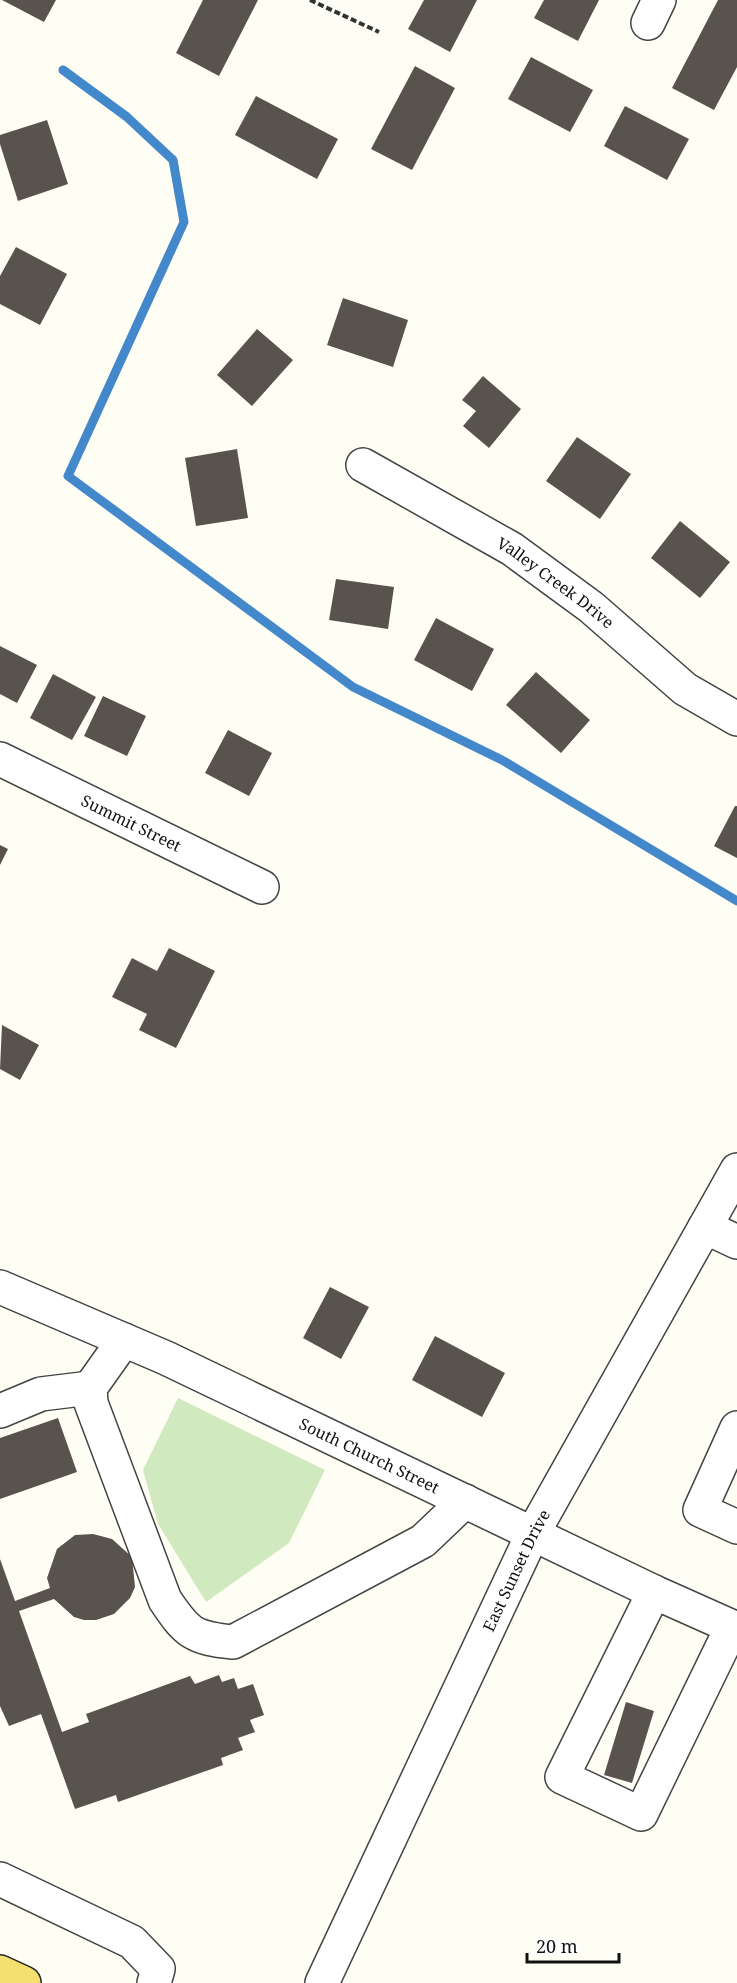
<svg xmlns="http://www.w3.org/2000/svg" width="737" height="1983" font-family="'Noto Serif',serif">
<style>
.green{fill:#d1e9be}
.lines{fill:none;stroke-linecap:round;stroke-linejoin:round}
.stream{stroke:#4388ca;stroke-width:9}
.building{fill:#59534d}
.minor-casing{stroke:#444;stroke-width:36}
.major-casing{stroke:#222;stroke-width:36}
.path{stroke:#333;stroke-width:4;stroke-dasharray:6 3;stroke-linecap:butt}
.minor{stroke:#fff;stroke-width:33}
.major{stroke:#f4e06f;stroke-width:33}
.labels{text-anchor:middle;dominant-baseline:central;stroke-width:6;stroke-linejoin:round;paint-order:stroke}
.street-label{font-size:16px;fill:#111;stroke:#fff}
</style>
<rect width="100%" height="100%" fill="#fffef5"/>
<path class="green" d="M178 1398 325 1470 289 1543 206 1602 158 1524 143 1470Z"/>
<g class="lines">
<path class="stream" d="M63 70 127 117 173 160 184 222 68 476 353 687 502 760 737 901"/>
</g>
<path class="building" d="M2 0H56L44 22Z
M203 0H258L219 76 176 53Z
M424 0H477L450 52 408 29Z
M544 0H599L578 41 534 18Z
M718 0H737V67L714 110 672 88Z
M531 57 593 90 570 132 508 99Z
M415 66 455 88 412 170 371 149Z
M256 96 338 139 317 179 235 135Z
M625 106 689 139 667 180 604 146Z
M47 120 68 184 18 201 0 144V135Z
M16 247 67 274 40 325 0 304V276Z
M343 298 408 320 393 367 327 345Z
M257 329 293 360 252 406 217 375Z
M483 376 521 409 489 448 463 426 476 411 462 400Z
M577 437 631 474 600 519 546 481Z
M237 449 248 518 196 526 185 458Z
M680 521 730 562 700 598 651 558Z
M336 579 394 587 388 629 329 620Z
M436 618 494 649 472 691 414 660Z
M0 646 37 665 17 703 0 694Z
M536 672 590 720 561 753 506 705Z
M53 674 96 697 72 740 30 718Z
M103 696 146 716 127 756 84 736Z
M228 730 272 753 249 796 205 773Z
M735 806H737V858L714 846Z
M0 845 8 849 0 865Z
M169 948 215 971 176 1048 139 1030 147 1014 112 997 132 958 157 971Z
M2 1025 39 1045 20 1080 0 1069Z
M330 1287 369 1307 341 1359 303 1338Z
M435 1336 505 1373 482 1417 412 1380Z
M58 1418 77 1472 0 1499V1438Z
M93 1534 112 1539 132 1557 135 1587 130 1598 114 1614 96 1620H84L74 1617 54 1599 19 1611 62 1732 89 1722 86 1714 190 1676 195 1684 219 1675 222 1682 234 1678 238 1689 253 1684 264 1715 250 1720 255 1732 238 1738 243 1750 221 1758 223 1765 118 1802 116 1795 75 1809 41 1714 9 1726 0 1706V1559L15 1601 50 1588 47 1578 57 1549 75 1535Z
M626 1702 654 1711 632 1783 604 1775Z"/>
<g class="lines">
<defs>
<g id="minor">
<path d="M648 23 659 0"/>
<path id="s1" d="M363 465 512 549 591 607 685 689 737 719"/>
<path id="s2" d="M0 759 262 887"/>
<path d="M705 1227 737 1242"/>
<path id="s3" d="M0 1287 166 1358 654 1592 737 1629"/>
<path d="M124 1340 90 1388 91 1403 165 1600C187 1633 193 1638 233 1642L423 1541 465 1501"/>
<path d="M0 1411 41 1394 90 1388"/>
<path d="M737 1428 700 1510 737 1527"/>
<path d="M654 1592 562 1777 641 1814 732 1627"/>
<path d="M0 1879 132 1942 158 1969 154 1983"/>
<path id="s4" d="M322 1983 533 1533 737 1170"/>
</g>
<path id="major" d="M0 1972 24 1983"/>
</defs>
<use href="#minor" class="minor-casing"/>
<use href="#major" class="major-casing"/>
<path class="path" d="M310 0 379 32"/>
<use href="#minor" class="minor"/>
<use href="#major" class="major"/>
</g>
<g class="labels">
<g class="street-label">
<text stroke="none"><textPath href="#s1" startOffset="226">Valley Creek Drive</textPath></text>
<text stroke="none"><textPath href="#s2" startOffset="146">Summit Street</textPath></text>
<text stroke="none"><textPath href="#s3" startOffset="406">South Church Street</textPath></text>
<text stroke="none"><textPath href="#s4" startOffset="456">East Sunset Drive</textPath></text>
</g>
</g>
<path d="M527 1953v9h92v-9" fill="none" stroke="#111111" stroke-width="3"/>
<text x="536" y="1953" font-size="18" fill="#111111" stroke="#ffffff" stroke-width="4.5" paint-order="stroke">20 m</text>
</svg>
